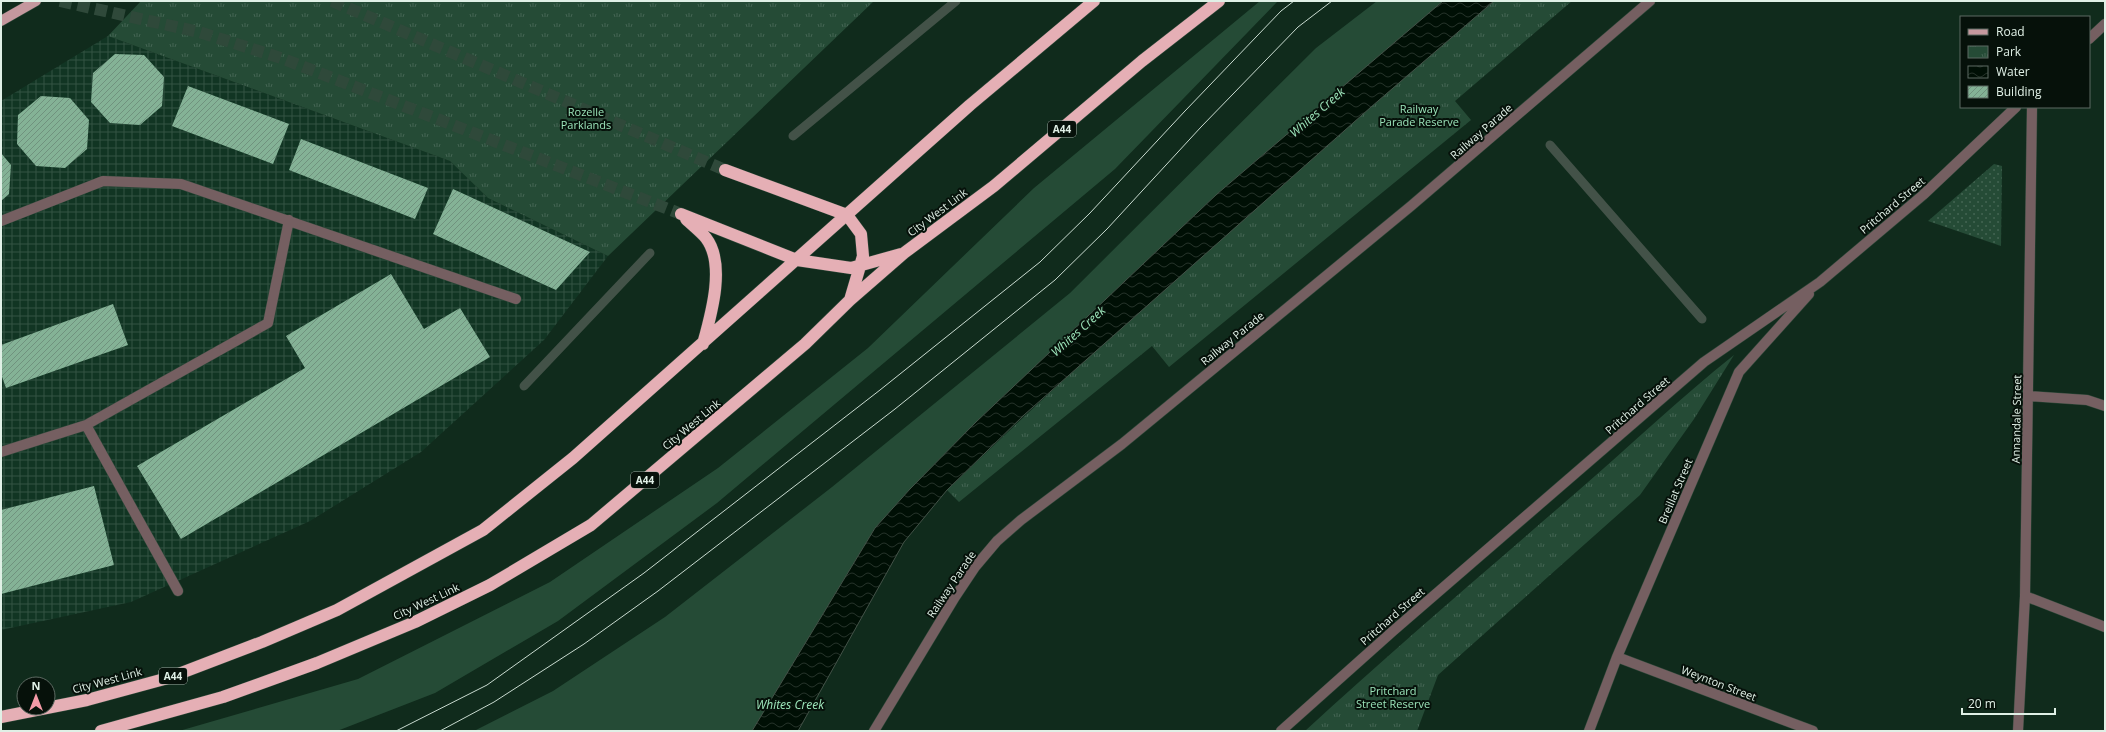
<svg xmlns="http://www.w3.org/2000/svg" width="2106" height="732" font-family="'Open Sans',sans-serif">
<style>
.industrial{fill:url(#industrial-grid)}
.grass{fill:#254b36}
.park{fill:url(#park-tufts)}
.garden{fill:url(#garden-dots)}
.water{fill:url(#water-waves);stroke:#435248}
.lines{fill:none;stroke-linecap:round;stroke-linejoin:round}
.stream{stroke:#435248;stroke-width:9}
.building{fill:url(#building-hatch)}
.highway-tunnel{stroke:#2f493a;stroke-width:12;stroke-dasharray:12 6;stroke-linecap:butt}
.minor-casing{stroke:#2d4738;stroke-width:11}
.major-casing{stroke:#2d4738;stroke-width:11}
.highway-casing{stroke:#2d4738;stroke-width:13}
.minor{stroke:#755f61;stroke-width:10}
.major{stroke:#c5989e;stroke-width:10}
.highway{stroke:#e5afb5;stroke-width:12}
.tram{stroke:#c8dacf;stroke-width:1}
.labels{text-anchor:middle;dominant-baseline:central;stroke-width:4;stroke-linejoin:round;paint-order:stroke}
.shield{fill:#06110a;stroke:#9fada4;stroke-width:1}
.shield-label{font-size:10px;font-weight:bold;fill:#e0f0e6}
.park-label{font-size:11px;fill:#9ae2b8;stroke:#06110a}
.street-label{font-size:11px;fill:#e0f0e6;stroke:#06110a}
.water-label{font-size:12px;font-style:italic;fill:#9ee7bc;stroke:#06110a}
</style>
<defs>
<pattern id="industrial-grid" width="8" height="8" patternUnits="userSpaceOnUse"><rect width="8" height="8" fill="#113523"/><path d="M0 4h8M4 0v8" fill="none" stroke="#335343"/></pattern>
<pattern id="park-tufts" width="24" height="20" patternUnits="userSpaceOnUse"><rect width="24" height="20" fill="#254b36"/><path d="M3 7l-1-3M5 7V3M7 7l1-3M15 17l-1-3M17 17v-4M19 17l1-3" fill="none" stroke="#446553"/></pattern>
<pattern id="garden-dots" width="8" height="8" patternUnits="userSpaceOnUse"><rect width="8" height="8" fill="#254b36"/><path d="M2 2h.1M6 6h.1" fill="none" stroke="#446553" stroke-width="1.8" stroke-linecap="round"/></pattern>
<pattern id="water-waves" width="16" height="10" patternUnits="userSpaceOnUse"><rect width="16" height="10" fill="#000f05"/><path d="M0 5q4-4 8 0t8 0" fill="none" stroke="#253229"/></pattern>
<pattern id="building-hatch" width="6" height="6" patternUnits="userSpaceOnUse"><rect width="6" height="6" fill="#84b296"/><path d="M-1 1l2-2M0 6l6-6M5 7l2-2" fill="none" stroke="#70927e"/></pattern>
</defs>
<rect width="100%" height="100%" fill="#102b1c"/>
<path class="industrial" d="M108 36 450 161 488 198 608 256 544 340 421 452 310 521 131 602 1 630V101Z"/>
<path class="grass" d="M1260 1H1278L1115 169 717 503 558 621 435 693 337 731H179L358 679 550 582 718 468 868 348 1034 188Z
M1377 1H1444L1217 194 976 422 910 489 875 528 752 731H474L553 691 665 617 832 487 1070 293 1316 48Z"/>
<path class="park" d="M141 1H874L608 256 488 198 450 161 108 36Z
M1494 1H1572L1455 101 1471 120 1169 367 1152 346 959 502 947 490C1123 320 1309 160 1494 1Z
M1734 355 1694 419 1640 495 1438 675 1417 731H1305C1394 649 1487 570 1579 490 1631 445 1680 398 1734 355Z"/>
<path class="garden" d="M1994 164 2002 166 2001 246 1928 221Z"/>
<path class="water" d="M1443 1H1494L1371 107 1024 415 947 490 904 542 798 731H752L875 528 910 489 976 422 1217 194Z"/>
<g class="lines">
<path class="stream" d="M793 136 956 1
M1550 145 1702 319
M524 386 650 253"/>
</g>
<path class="building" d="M115 54 144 55 164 77 162 106 140 125 110 123 91 102 93 73Z
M188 86 289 124 273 164 172 126Z
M41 96 70 98 89 120 87 149 65 168 36 166 17 144 18 115Z
M301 139 428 188 415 219 289 170Z
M1 153 11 165 9 194 1 201Z
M453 189 590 252 556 290 433 234Z
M391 274 424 329 460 308 490 357 181 539 137 466 305 368 286 336Z
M113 304 128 345 6 388 1 374V345Z
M94 486 114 565 1 594V510Z"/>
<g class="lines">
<path class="highway-tunnel" d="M60 1 199 32 281 58 681 214
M332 1 725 170"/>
<defs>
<path id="minor" d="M2089 39 2105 24
M1 221 103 181 181 184 516 299
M2029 396 2087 400 2105 406
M86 425 178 591
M1 452 86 425 268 323 289 220
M2025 596 2105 627
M1617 657 1813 731
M874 731 955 597 975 567 997 541 1021 520 1122 444 1411 206 1650 1
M1281 731 1393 631 1704 362 1820 282 1923 195 2016 107
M1589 731 1617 657 1739 372 1809 294
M2018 731 2025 596 2032 107"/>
<path id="major" d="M1 21 36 1"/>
<path id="highway" d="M725 170 847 215 861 234 863 256 850 300
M681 214 797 260 851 268 901 254
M686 219C692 225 700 231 706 238 726 264 711 315 703 344
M1 717 87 700 168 678 262 642 337 610 483 530 573 458 970 105 1094 1
M101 731 223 697 317 663 415 622 490 585 591 525 805 344 850 300 904 253 994 186 1142 61 1219 1"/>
</defs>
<use href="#minor" class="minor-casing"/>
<use href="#major" class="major-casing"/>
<use href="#highway" class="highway-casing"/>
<use href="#minor" class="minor"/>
<use href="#major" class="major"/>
<use href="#highway" class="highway"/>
<path class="tram" d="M396 731 487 685 644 573 880 390 1040 262 1090 213 1185 111 1281 11 1294 1
M440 731 494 702 584 644 658 591 895 409 1055 280 1107 229 1201 127 1298 27 1332 1"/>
</g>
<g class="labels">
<g class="shield">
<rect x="1048" y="121" width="28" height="16" rx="3"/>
<rect x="631" y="472" width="28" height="16" rx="3"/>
<rect x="159" y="668" width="28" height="16" rx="3"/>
</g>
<g class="shield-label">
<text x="1062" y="129">A44</text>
<text x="645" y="480">A44</text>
<text x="173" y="676">A44</text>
</g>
<g class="park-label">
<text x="1419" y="108">Railway<tspan x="1419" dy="13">Parade Reserve</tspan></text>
<text x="586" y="111">Rozelle<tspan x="586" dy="13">Parklands</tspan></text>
<text x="1393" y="690">Pritchard<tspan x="1393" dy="13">Street Reserve</tspan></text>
</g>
<g class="street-label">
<text transform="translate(1481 131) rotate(-41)">Railway Parade</text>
<text transform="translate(1892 205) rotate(-40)">Pritchard Street</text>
<text transform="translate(937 212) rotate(-37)">City West Link</text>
<text transform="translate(1232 338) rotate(-39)">Railway Parade</text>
<text transform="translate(1637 405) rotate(-41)">Pritchard Street</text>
<text transform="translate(2016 419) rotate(-89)">Annandale Street</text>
<text transform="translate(691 424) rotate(-40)">City West Link</text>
<text transform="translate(1675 491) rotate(-67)">Breillat Street</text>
<text transform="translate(951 584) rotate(-56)">Railway Parade</text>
<text transform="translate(426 601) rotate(-25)">City West Link</text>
<text transform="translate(1392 616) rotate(-41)">Pritchard Street</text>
<text transform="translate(107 680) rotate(-15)">City West Link</text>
<text transform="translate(1719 683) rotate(21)">Weynton Street</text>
</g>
<g class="water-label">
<text transform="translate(1317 112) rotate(-41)">Whites Creek</text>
<text transform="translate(1078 331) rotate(-42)">Whites Creek</text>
<text x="790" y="704">Whites Creek</text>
</g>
</g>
<rect width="2106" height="732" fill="none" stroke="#e0f0e6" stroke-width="4"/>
<rect x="1960" y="16" width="130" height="92" fill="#06110a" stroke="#5d6a62"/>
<rect x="1968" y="29" width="20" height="6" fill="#c5989e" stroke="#5d6a62"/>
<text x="1996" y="36" font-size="12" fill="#e0f0e6">Road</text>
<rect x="1968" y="46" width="20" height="12" fill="url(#park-tufts)" stroke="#5d6a62"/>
<text x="1996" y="56" font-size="12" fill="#e0f0e6">Park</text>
<rect x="1968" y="66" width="20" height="12" fill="url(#water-waves)" stroke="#5d6a62"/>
<text x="1996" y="76" font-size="12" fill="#e0f0e6">Water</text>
<rect x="1968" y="86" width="20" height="12" fill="url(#building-hatch)" stroke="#5d6a62"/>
<text x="1996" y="96" font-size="12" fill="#e0f0e6">Building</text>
<g transform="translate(36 696)"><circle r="19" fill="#06110a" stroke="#5d6a62"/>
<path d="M0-3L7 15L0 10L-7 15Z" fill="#f49aa7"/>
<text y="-6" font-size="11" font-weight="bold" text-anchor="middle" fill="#e0f0e6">N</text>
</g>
<path d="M1962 708v6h93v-6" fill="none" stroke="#e0f0e6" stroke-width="2"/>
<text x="1968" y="708" font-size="12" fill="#e0f0e6" stroke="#06110a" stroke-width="3" paint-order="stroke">20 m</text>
</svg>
